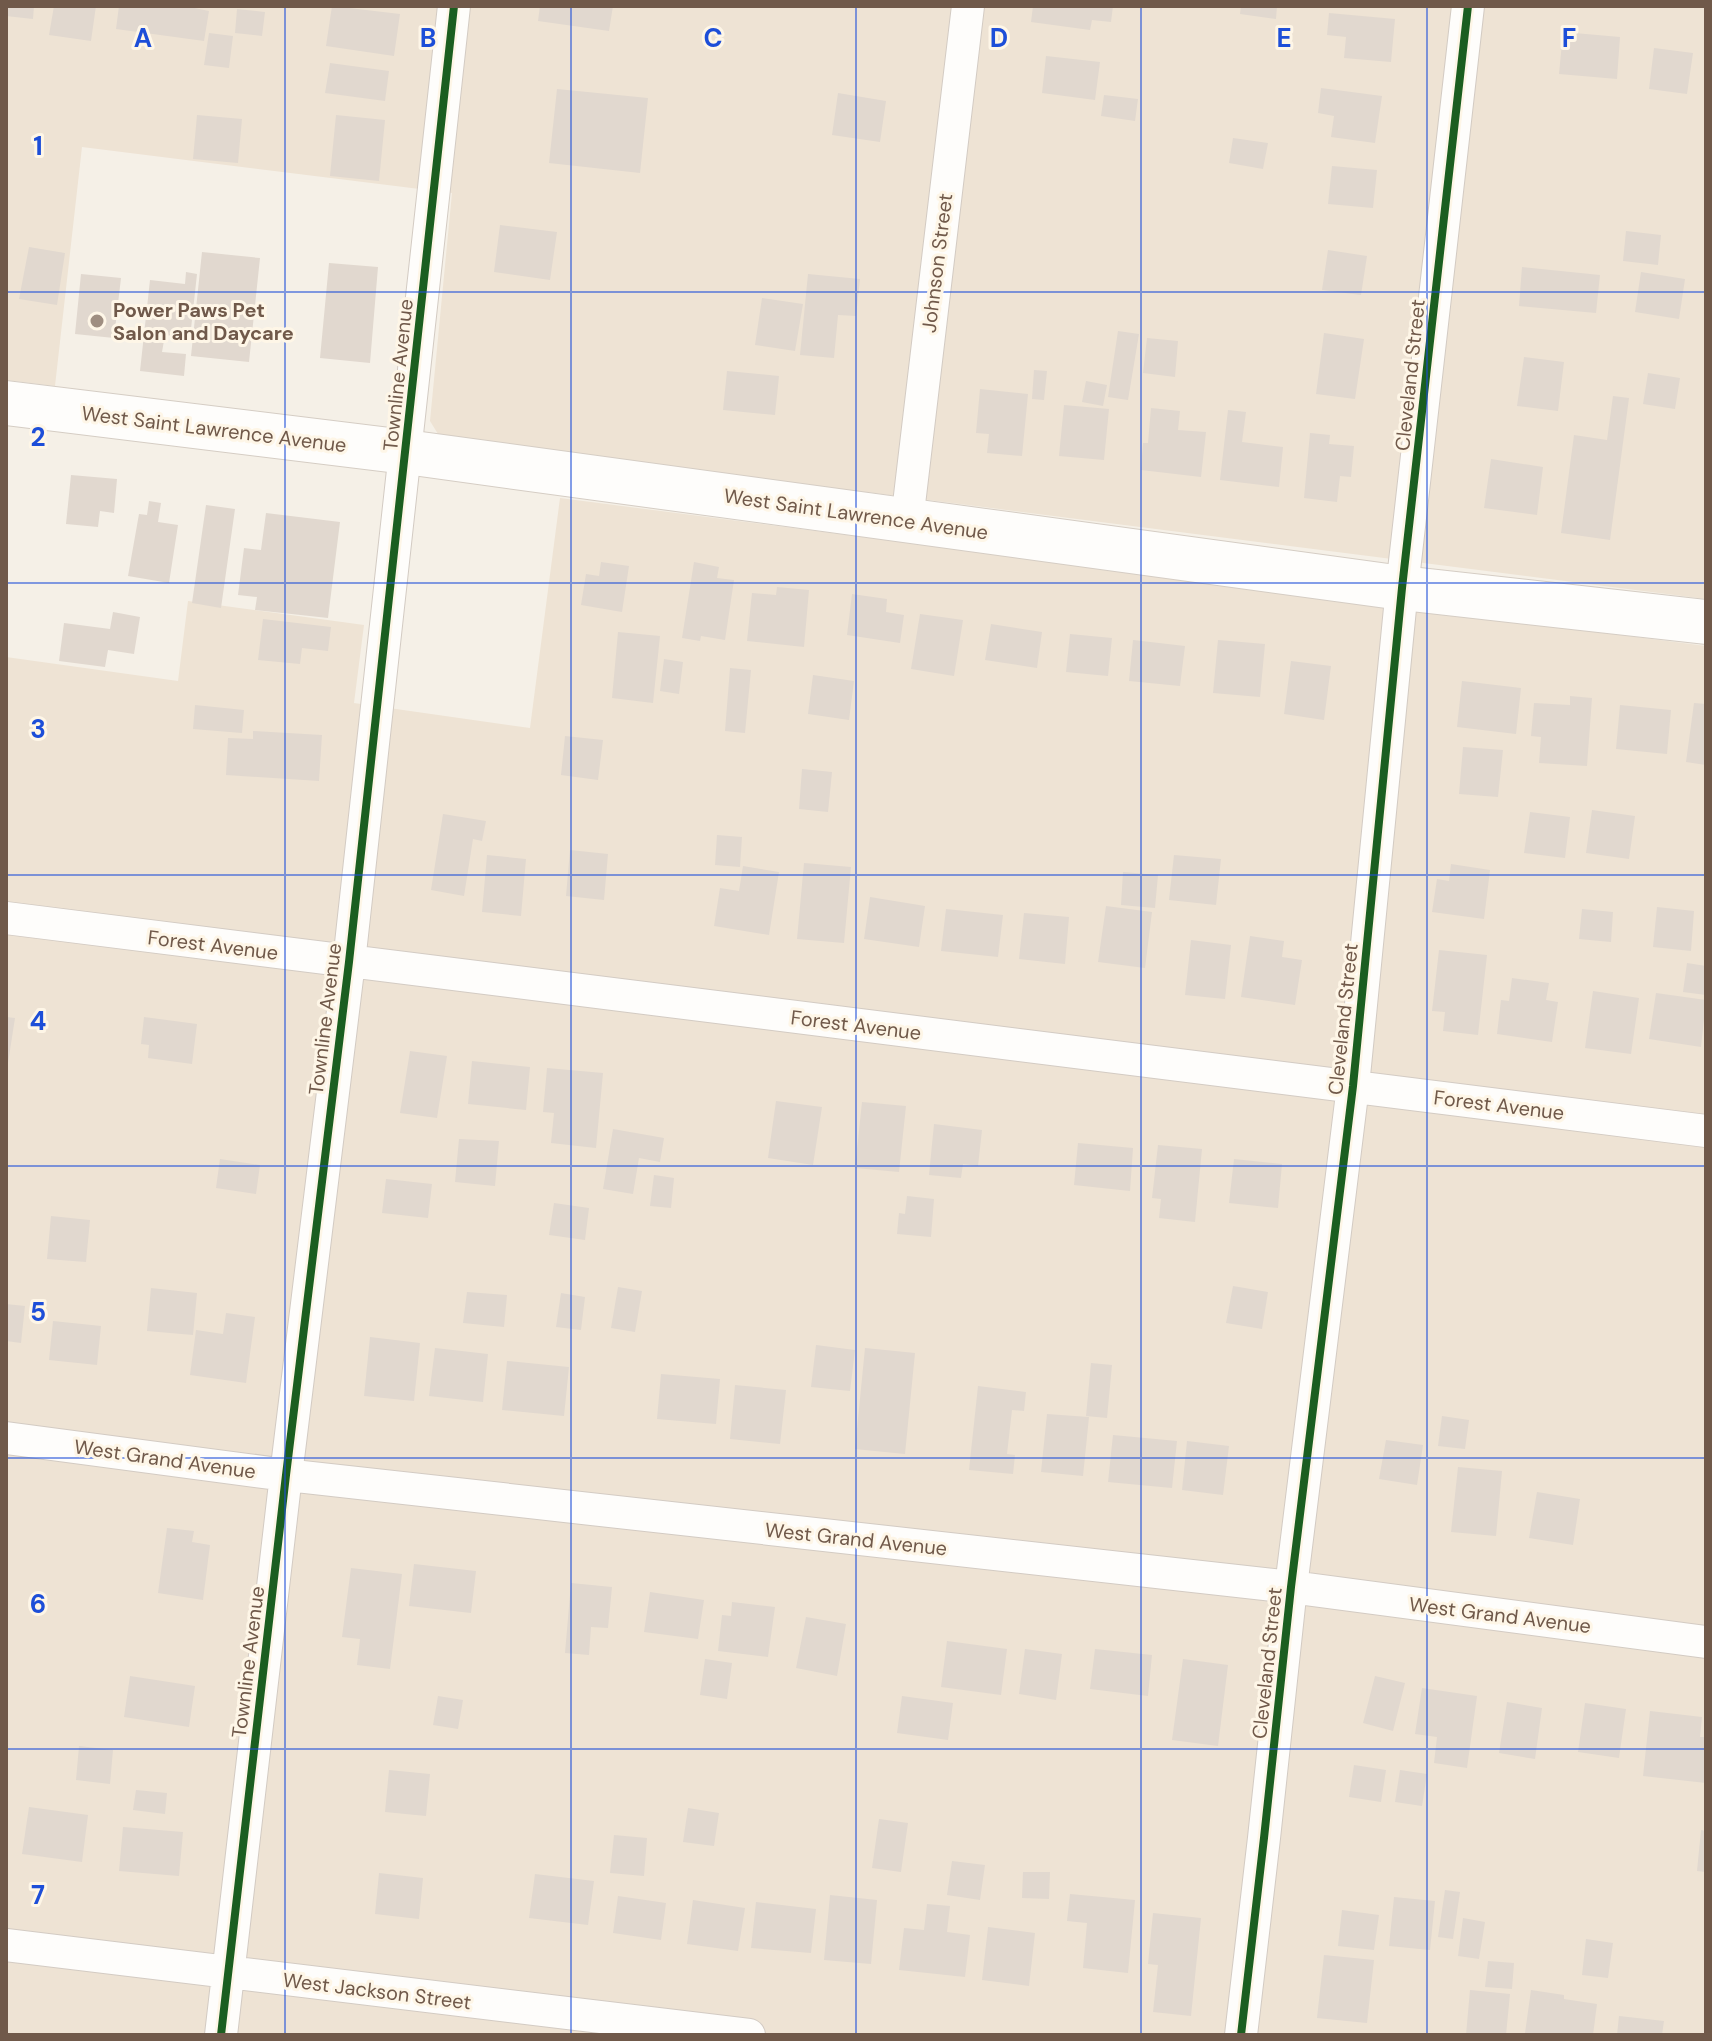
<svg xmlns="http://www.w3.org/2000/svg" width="1712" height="2041" font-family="'DM Sans',sans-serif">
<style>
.residential{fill:#eee3d4}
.building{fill:#e1d8cf}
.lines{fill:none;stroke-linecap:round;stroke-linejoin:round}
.street-casing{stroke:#d3cbc3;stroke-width:34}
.secondary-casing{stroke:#d5cdc4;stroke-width:46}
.street{stroke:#fefdfb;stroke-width:32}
.secondary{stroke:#fefdfb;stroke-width:44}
.cycleway-casing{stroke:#fef6e7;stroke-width:13}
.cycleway{stroke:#1b5e20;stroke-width:8}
.grid{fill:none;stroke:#1d4ed8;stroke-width:2;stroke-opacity:0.55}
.poi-dot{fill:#9f8e81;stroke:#fef6e7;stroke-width:3}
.labels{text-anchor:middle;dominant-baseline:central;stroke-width:6;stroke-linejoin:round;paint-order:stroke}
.street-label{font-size:20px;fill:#70594a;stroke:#fef6e7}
.poi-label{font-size:20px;font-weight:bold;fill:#70594a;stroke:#fef6e7;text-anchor:start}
.grid-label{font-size:26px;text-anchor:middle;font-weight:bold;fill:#1d4ed8;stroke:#fef6e7;stroke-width:6;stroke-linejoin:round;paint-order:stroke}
</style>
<rect width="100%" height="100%" fill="#f5f0e7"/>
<path class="residential" d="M6 6H1706V599L449 439 438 434 430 421 452 193 82 147 55 386 6 380Z
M560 498 1706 646V2035H6V657L178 681 188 601 364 625 354 703 530 728Z"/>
<path class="building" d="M6 6H34L33 19 6 16Z
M54 6H96L91 41 49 35Z
M119 6H185L209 11 204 41 116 29Z
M332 6 400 14 394 56 326 46Z
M540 6H613L609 31 538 21Z
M1033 6H1113L1111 22 1092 20 1090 30 1031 22Z
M1241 6H1277L1276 19 1240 14Z
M237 9 265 12 262 36 235 33Z
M1329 13 1395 19 1391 62 1344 58 1346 37 1327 35Z
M1563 32 1620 37 1617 79 1559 74Z
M209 33 233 36 229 68 204 65Z
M1654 48 1693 53 1687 94 1649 89Z
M1046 56 1100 62 1095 100 1042 93Z
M330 63 389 71 385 101 325 93Z
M1321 88 1382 96 1375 143 1331 137 1334 116 1318 113Z
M557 89 648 98 640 173 549 163Z
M838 93 886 101 880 142 832 135Z
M1104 95 1138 99 1135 121 1101 116Z
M197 115 242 119 238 163 193 159Z
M336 115 385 120 379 181 330 176Z
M1233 138 1268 143 1263 169 1229 163Z
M1332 166 1377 170 1373 208 1328 204Z
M500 225 557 232 550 280 494 272Z
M1626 231 1661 235 1658 265 1623 261Z
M29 247 65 253 57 305 19 299Z
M1328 250 1367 256 1361 295 1322 290Z
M202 252 260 258 249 362 191 356Z
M329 263 378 267 370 363 320 358Z
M1522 267 1600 275 1596 313 1519 306Z
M186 272 197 274 190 338 165 335 162 352 186 354 184 376 140 371 150 280 185 284Z
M1641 272 1685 279 1679 319 1635 312Z
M81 274 121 278 114 338 75 334Z
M808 274 860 279 856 316 838 315 834 358 800 355Z
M762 298 803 304 795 351 755 345Z
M1118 331 1139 334 1128 400 1108 397Z
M1324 333 1364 339 1355 399 1316 394Z
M1147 338 1178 341 1175 377 1143 373Z
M1524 357 1564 362 1558 411 1517 406Z
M1034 370 1047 371 1044 400 1032 399Z
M727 371 779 376 775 415 723 410Z
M1648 373 1680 378 1675 409 1643 404Z
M1086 381 1107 385 1103 406 1082 402Z
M980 389 1028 394 1022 456 987 453 989 434 976 433Z
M1613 396 1629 398 1610 540 1561 533 1574 435 1607 440Z
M1064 405 1109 409 1104 460 1059 456Z
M1151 408 1180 411 1178 430 1206 432 1201 477 1141 470 1143 443H1148Z
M1228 410 1246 412 1242 442 1283 447 1279 487 1220 480Z
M1310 433 1330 435 1329 444 1354 446 1351 477 1340 476 1337 502 1304 498Z
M1491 459 1543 467 1537 515 1484 508Z
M71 475 117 479 114 513 100 511 98 527 66 524Z
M149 501 161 503 158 522 178 525 169 583 128 576 139 514 147 515Z
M206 505 235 509 221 608 192 603Z
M266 513 340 522 328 618 255 610 257 597 238 595 244 548 261 550Z
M601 562 629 566 622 612 581 605 586 574 599 576Z
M694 562 719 567 717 578 734 580 725 640 701 636 700 641 682 638Z
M777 587 809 590 804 647 747 641 752 593 776 595Z
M852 594 887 599 886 612 904 615 900 643 847 635Z
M113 612 140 617 134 654 108 650 105 667 59 661 64 623 110 629Z
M920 614 963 620 954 676 911 669Z
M263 619 331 627 328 651 302 648 300 664 258 660Z
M991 624 1042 632 1037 668 985 660Z
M618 632 660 636 653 703 612 698Z
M1070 634 1112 638 1108 676 1066 672Z
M1133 640 1185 646 1180 686 1129 681Z
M1218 640 1265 644 1260 697 1213 693Z
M664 659 683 662 679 694 660 691Z
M1291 661 1331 666 1324 720 1284 714Z
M730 668 751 670 745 733 725 731Z
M813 675 854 681 849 720 808 714Z
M1462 681 1521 688 1516 734 1457 727Z
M1570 696 1592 698 1587 766 1539 763 1541 737 1531 736 1534 703 1570 705Z
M1694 703 1706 704V765L1686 762Z
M195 705 244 710 242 733 193 729Z
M1620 705 1671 710 1667 754 1616 749Z
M253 731 322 735 319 781 226 775 228 738 253 739Z
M565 736 603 740 598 780 561 775Z
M1463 747 1503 750 1498 797 1459 794Z
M802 769 832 772 828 812 799 809Z
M1592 810 1635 816 1629 859 1586 853Z
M1530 812 1570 817 1565 858 1524 853Z
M443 814 486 821 482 841 473 839 464 896 431 890Z
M717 835 742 837 740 867 715 865Z
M570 850 608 854 604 900 566 896Z
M487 855 526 859 521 916 482 912Z
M1174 855 1221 859 1216 905 1169 900Z
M804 863 851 867 844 943 797 939Z
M1451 864 1490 870 1484 919 1432 912 1437 879 1449 881Z
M743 866 779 872 769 935 714 926 720 888 739 891Z
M1123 872 1158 875 1155 908 1121 905Z
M870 897 925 906 919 947 864 939Z
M1106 906 1152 912 1145 968 1098 962Z
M1657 907 1694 911 1691 951 1653 947Z
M946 909 1003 915 998 957 941 951Z
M1582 909 1613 912 1611 942 1579 939Z
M1024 913 1069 917 1065 964 1019 959Z
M1250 936 1284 941 1282 957 1302 960 1295 1005 1241 997Z
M1191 940 1231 945 1225 999 1185 995Z
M1439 950 1487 955 1478 1035 1443 1031 1445 1012 1432 1011Z
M1687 963 1706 966V995L1683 992Z
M1512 978 1549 983 1546 1000 1558 1002 1552 1042 1497 1034 1501 1000 1509 1001Z
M1593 991 1639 998 1631 1054 1585 1048Z
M1656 993 1706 1000 1701 1047 1649 1039Z
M6 1017 15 1018 8 1063H6Z
M144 1017 197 1024 192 1064 148 1058 149 1045 141 1044Z
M410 1051 447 1056 437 1118 400 1113Z
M472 1061 530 1067 526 1110 468 1104Z
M547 1068 603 1073 596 1148 551 1143 554 1113 543 1112Z
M776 1101 822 1107 813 1165 768 1158Z
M862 1102 906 1106 899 1172 855 1168Z
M934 1124 982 1130 978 1166 963 1164 961 1178 929 1175Z
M613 1129 664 1138 660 1162 639 1158 633 1194 603 1189Z
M459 1139 499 1141 495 1186 455 1182Z
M1078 1143 1133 1148 1130 1191 1074 1185Z
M1158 1145 1202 1149 1195 1222 1159 1218 1161 1199 1152 1198Z
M220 1159 260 1165 256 1194 216 1188Z
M1234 1159 1282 1164 1278 1208 1229 1203Z
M654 1175 674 1178 671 1208 650 1206Z
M386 1179 432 1184 428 1218 382 1213Z
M907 1196 934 1199 931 1237 897 1234 899 1213 905 1214Z
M554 1203 589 1208 585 1240 549 1235Z
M51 1216 90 1220 86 1262 47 1259Z
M1233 1286 1268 1292 1262 1329 1226 1323Z
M618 1287 642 1291 635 1332 611 1328Z
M151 1288 197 1293 193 1335 147 1331Z
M467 1292 507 1295 504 1327 463 1323Z
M561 1293 585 1297 581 1330 556 1327Z
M6 1304 25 1306 21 1343 6 1341Z
M226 1313 255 1317 246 1383 190 1375 196 1330 223 1334Z
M53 1321 101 1326 97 1365 49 1360Z
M370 1337 420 1343 414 1401 364 1396Z
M816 1345 855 1350 850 1391 811 1387Z
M435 1348 488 1354 483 1402 429 1396Z
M865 1348 915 1353 905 1454 855 1449Z
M507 1361 569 1367 564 1416 502 1410Z
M1091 1363 1112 1365 1107 1418 1086 1416Z
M661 1374 720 1379 716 1424 657 1419Z
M735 1385 786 1390 780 1444 730 1439Z
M978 1386 1026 1392 1024 1411 1012 1410 1007 1454 1015 1455 1013 1474 969 1470Z
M1047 1414 1089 1417 1083 1476 1041 1472Z
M1442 1416 1469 1420 1465 1449 1438 1446Z
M1113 1435 1177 1441 1172 1488 1108 1482Z
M1386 1440 1423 1445 1417 1485 1379 1479Z
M1187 1441 1229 1446 1223 1495 1182 1490Z
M1458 1467 1502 1471 1496 1536 1451 1532Z
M1537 1492 1580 1499 1573 1545 1529 1538Z
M167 1528 194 1531 192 1542 210 1545 203 1600 158 1593Z
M414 1564 476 1571 471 1613 409 1606Z
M351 1568 402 1574 390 1669 357 1665 360 1639 342 1637Z
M571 1583 612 1587 608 1628 591 1627 589 1655 565 1653Z
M650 1592 704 1600 698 1639 644 1632Z
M732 1602 775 1607 768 1657 718 1651 722 1615 731 1616Z
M806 1617 846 1624 837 1676 796 1668Z
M947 1641 1007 1649 1001 1695 941 1687Z
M1025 1649 1062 1654 1056 1700 1019 1694Z
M1095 1649 1152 1655 1148 1696 1090 1689Z
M705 1659 732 1663 727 1699 700 1695Z
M1183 1659 1228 1665 1218 1746 1172 1740Z
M130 1676 195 1686 189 1727 124 1717Z
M1375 1676 1405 1683 1393 1731 1363 1723Z
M1422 1688 1477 1696 1467 1768 1434 1763 1437 1737 1415 1734Z
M438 1696 463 1700 458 1729 433 1725Z
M902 1696 953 1703 948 1740 897 1733Z
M1507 1702 1542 1708 1535 1759 1499 1753Z
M1585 1703 1626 1709 1619 1758 1578 1752Z
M1650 1711 1702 1717 1700 1737H1706V1783L1643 1776Z
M79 1746 113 1750 110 1784 76 1780Z
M1354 1765 1386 1770 1381 1802 1349 1797Z
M389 1770 430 1774 426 1816 385 1812Z
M1400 1770 1427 1774 1422 1806 1395 1802Z
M136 1790 167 1793 165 1814 133 1810Z
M29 1807 88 1815 82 1862 22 1854Z
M688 1808 719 1813 714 1846 683 1842Z
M879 1819 908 1823 901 1872 872 1868Z
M123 1827 183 1832 179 1876 119 1871Z
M1701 1830 1706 1831V1872L1697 1871Z
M614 1835 647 1838 644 1876 610 1873Z
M952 1861 985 1865 980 1900 947 1895Z
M1023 1872H1050L1049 1899 1022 1898Z
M379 1873 423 1878 419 1919 375 1914Z
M535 1874 594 1881 588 1925 529 1918Z
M1445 1890 1460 1892 1453 1939 1438 1937Z
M1070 1894 1135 1900 1128 1973 1083 1968 1087 1923 1067 1921Z
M830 1895 877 1900 871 1964 824 1960Z
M618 1896 666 1903 661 1940 613 1933Z
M1394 1897 1435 1901 1430 1950 1389 1946Z
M693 1900 745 1908 738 1951 687 1944Z
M756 1902 816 1909 811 1953 751 1948Z
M927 1904 950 1906 947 1932 970 1935 965 1977 899 1970 904 1928 924 1930Z
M1342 1910 1379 1915 1374 1950 1338 1946Z
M1153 1913 1201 1918 1191 2016 1153 2012 1158 1965 1148 1964Z
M1463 1918 1485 1922 1479 1959 1458 1956Z
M988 1927 1035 1933 1029 1986 982 1980Z
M1586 1939 1613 1943 1608 1978 1582 1975Z
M1324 1955 1374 1960 1367 2023 1317 2018Z
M1488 1961 1514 1963 1512 1989 1485 1987Z
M1470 1990 1510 1994 1506 2035H1466Z
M1531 1990 1564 1995V1999L1597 2004 1593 2035H1537L1525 2033Z
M1619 2016 1664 2021 1662 2035H1617Z"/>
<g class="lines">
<defs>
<path id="street" d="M907 521 968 6
M6 918 1706 1131
M6 1438 286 1475 1291 1587 1706 1642
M6 1945 749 2035
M221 2035 286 1475 349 962 454 6
M1241 2035 1264 1838 1291 1587 1353 1086 1402 588 1468 6"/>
<path id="secondary" d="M6 403 406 452 1402 588 1706 622"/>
</defs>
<use href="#street" class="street-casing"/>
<use href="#secondary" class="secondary-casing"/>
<use href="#street" class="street"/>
<use href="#secondary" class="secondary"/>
<defs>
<path id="cycleway" d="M221 2035 286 1475 349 962 454 6
M1241 2035 1264 1838 1291 1587 1353 1086 1402 588 1468 6"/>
</defs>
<use href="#cycleway" class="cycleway-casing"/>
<use href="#cycleway" class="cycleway"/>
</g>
<path class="grid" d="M285 6V2035M571 6V2035M856 6V2035M1141 6V2035M1427 6V2035M6 292H1706M6 583H1706M6 875H1706M6 1166H1706M6 1458H1706M6 1749H1706"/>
<circle class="poi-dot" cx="97" cy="321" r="8"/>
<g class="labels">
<g class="street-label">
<text transform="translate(937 263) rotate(-83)">Johnson Street</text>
<text transform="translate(398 375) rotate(-84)">Townline Avenue</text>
<text transform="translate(1410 375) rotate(-84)">Cleveland Street</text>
<text transform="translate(214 429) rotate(7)">West Saint Lawrence Avenue</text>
<text transform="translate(856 514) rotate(8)">West Saint Lawrence Avenue</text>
<text transform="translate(213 945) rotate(7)">Forest Avenue</text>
<text transform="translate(325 1019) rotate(-83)">Townline Avenue</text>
<text transform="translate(1343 1019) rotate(-84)">Cleveland Street</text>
<text transform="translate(856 1025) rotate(7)">Forest Avenue</text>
<text transform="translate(1499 1105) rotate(7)">Forest Avenue</text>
<text transform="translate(165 1459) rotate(8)">West Grand Avenue</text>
<text transform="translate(856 1539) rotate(6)">West Grand Avenue</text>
<text transform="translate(1500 1615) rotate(7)">West Grand Avenue</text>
<text transform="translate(248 1662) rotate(-83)">Townline Avenue</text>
<text transform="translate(1267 1663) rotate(-84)">Cleveland Street</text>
<text transform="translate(377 1991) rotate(7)">West Jackson Street</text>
</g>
<g class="poi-label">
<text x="113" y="310">Power Paws Pet<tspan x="113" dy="23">Salon and Daycare</tspan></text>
</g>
</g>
<g class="grid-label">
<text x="143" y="47">A</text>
<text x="428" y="47">B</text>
<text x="713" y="47">C</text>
<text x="999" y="47">D</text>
<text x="1284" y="47">E</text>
<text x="1569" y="47">F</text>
<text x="38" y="155">1</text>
<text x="38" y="446">2</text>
<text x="38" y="738">3</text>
<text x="38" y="1030">4</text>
<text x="38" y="1321">5</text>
<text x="38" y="1613">6</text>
<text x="38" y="1904">7</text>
</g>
<rect width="1712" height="2041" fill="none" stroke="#70594a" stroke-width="16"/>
</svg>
